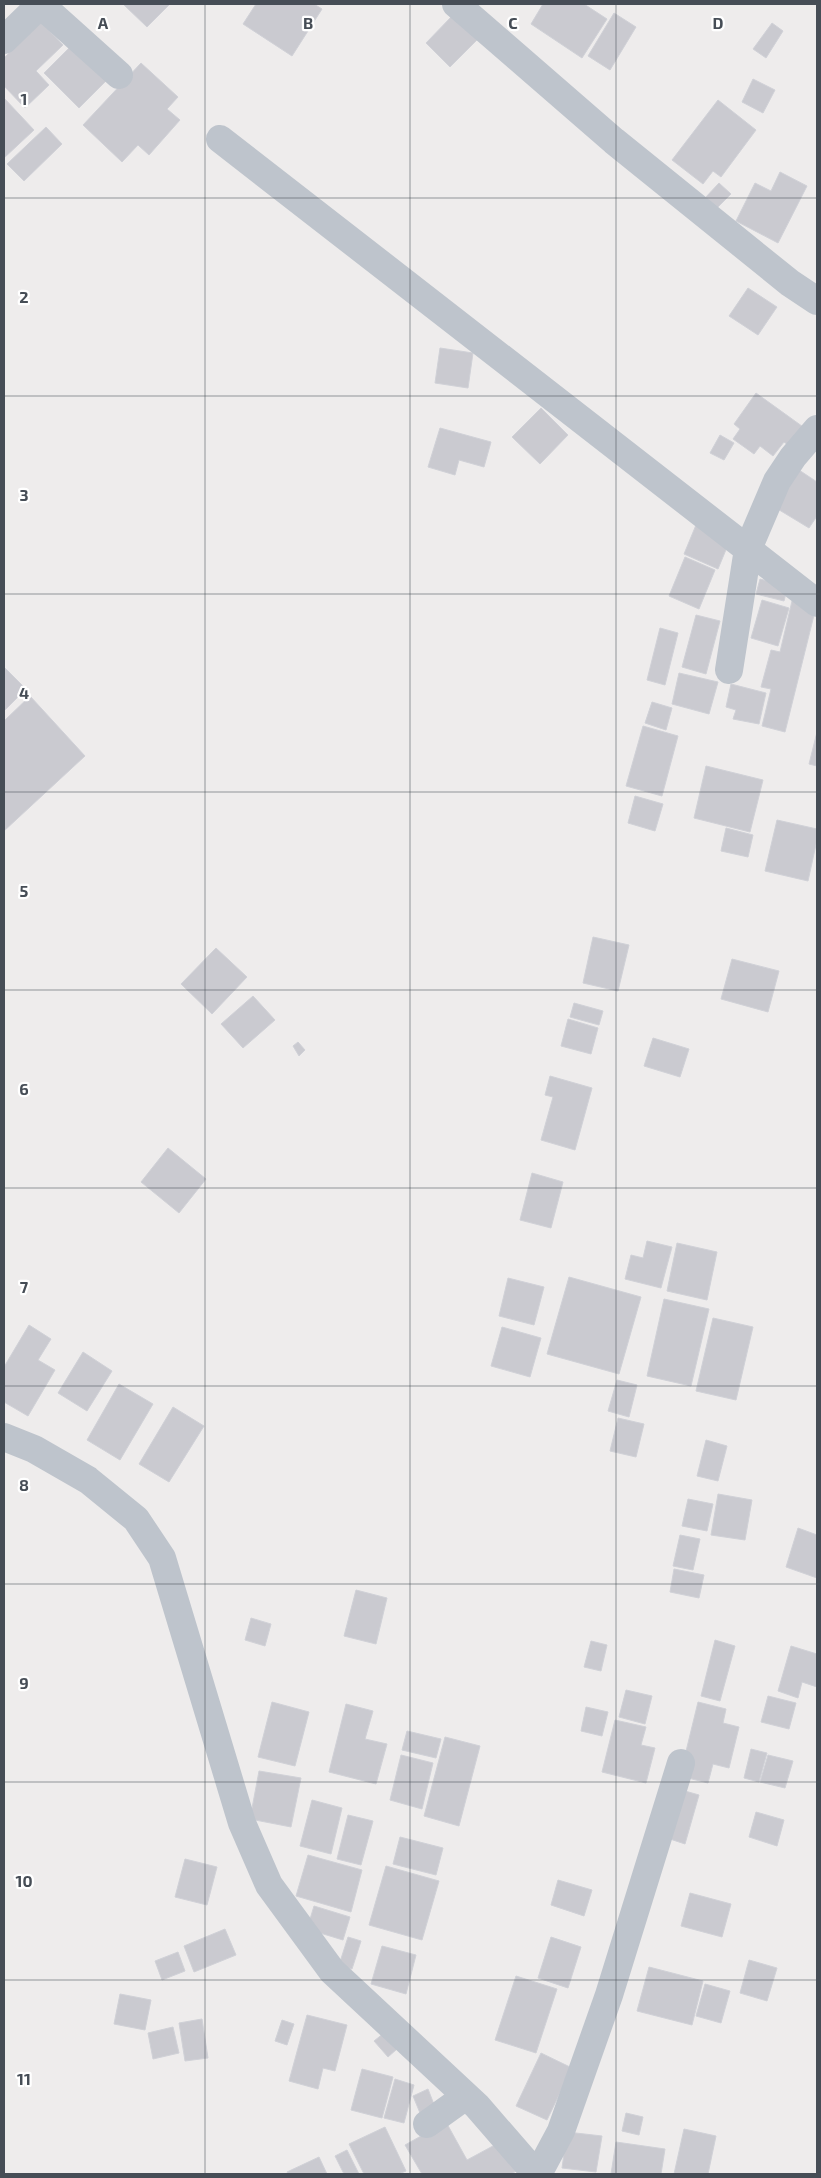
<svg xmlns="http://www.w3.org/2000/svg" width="821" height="2178" font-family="'Exo 2',sans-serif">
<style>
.building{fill:#cacad0;stroke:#d0d1d7}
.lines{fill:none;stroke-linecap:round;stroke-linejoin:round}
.minor{stroke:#bec4cc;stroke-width:28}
.grid{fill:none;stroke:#464d56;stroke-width:1;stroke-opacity:0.55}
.grid-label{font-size:16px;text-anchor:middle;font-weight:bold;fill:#464d56;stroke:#fff;stroke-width:4.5;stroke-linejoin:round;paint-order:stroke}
</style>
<rect width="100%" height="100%" fill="#eeecec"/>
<path class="building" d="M123 4H170L147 27Z
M256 4H314L322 9 292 56 243 24Z
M543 4H584L607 19 582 58 531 24Z
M614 13 636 27 610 70 588 56Z
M453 15 477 40 450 67 426 43Z
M41 22 63 45 36 71 49 85 25 108 4 86V58Z
M772 23 783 31 766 58 753 49Z
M74 43 109 78 79 108 44 73Z
M141 63 178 97 167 109 180 120 149 155 138 145 122 162 83 125Z
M753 79 775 90 763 113 742 102Z
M4 98 34 130 4 158Z
M718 100 756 130 721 177 713 171 703 184 672 160Z
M46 127 62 144 24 181 7 164Z
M780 172 807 186 778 243 736 221 755 183 771 191Z
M719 183 731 194 716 209 705 198Z
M748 288 777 307 758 335 729 316Z
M440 348 473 353 468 388 435 383Z
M756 393 806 429 792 448 784 442 773 456 760 446 754 454 733 439 740 429 734 424Z
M541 408 568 435 540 464 512 437Z
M440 428 491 442 484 467 459 460 455 475 428 467Z
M720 435 734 443 724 460 710 453Z
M799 470 817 482V516L809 528 776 508Z
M696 525 730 540 718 569 684 554Z
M685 557 715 570 699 609 669 596Z
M760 579 788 586 784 601 756 594Z
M762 600 789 608 778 646 751 638Z
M792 601 816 607 785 732 762 726 771 689 761 687 771 650 780 652Z
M696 615 720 621 706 674 682 667Z
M660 628 678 633 665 685 647 680Z
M4 667 26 689 4 711Z
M679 673 718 682 709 714 672 704Z
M731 684 766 693 759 724 733 719 736 710 726 707Z
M30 696 85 756 4 831V721Z
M652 702 672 708 666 730 645 723Z
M643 726 678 736 662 796 626 786Z
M817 732V766L809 764Z
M706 766 763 780 750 832 694 818Z
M635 796 663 804 655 831 628 823Z
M777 820 817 829V840L808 881 765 871Z
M726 828 753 835 748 857 721 851Z
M593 937 629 945 618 991 583 983Z
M216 948 247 977 212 1014 181 984Z
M732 959 779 971 768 1012 721 999Z
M253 996 275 1020 243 1048 221 1024Z
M574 1003 603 1011 599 1025 570 1017Z
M568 1019 598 1028 591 1054 561 1046Z
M653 1038 689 1049 680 1077 644 1066Z
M298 1042 305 1050 299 1056 293 1046Z
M550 1076 592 1088 575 1150 541 1140 553 1097 545 1095Z
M168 1148 206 1179 179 1213 141 1182Z
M532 1173 563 1182 551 1228 520 1220Z
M647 1241 672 1247 661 1288 625 1279 631 1255 643 1258Z
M677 1243 717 1252 707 1300 667 1291Z
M569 1277 641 1297 619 1374 547 1354Z
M508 1278 544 1287 534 1325 499 1316Z
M664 1299 709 1309 691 1386 647 1376Z
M713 1318 753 1327 736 1400 696 1391Z
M29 1325 51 1339 38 1360 55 1370 28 1416 4 1402V1367Z
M502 1327 541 1338 530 1377 491 1366Z
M83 1352 112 1371 87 1411 58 1393Z
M617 1380 637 1385 629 1417 608 1411Z
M119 1384 153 1404 120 1460 87 1440Z
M173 1407 204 1426 169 1482 139 1464Z
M618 1418 644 1424 636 1457 610 1451Z
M706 1440 727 1446 718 1481 697 1476Z
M718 1494 752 1500 745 1540 711 1535Z
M688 1499 713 1504 707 1531 682 1526Z
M798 1528 817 1535V1578L786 1567Z
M680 1535 700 1539 693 1570 673 1566Z
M674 1569 704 1575 699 1598 670 1592Z
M356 1590 387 1598 376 1644 344 1636Z
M251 1618 271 1624 265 1646 245 1640Z
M715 1640 735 1646 720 1701 701 1696Z
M591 1641 607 1645 601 1671 584 1667Z
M791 1646 817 1654V1687L802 1682 798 1698 778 1691Z
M626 1690 652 1696 645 1724 619 1717Z
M768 1696 796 1703 789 1729 761 1722Z
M272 1702 309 1712 295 1766 258 1757Z
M698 1702 726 1709 723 1723 739 1727 729 1768 713 1764 708 1783 680 1776Z
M346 1704 373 1711 365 1739 387 1744 376 1784 329 1772Z
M586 1707 608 1712 602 1736 581 1731Z
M615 1720 646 1727 641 1745 655 1748 646 1783 602 1772Z
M407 1731 441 1739 436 1758 402 1750Z
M445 1737 480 1746 459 1826 424 1816Z
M751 1749 767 1753 759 1782 744 1778Z
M401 1755 433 1763 422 1809 390 1800Z
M768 1755 793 1761 785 1788 760 1782Z
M259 1771 301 1778 291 1827 250 1819Z
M678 1789 699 1795 685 1844 664 1837Z
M312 1800 342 1808 331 1854 300 1846Z
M756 1812 784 1820 777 1846 749 1837Z
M348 1815 373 1821 361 1865 337 1859Z
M400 1837 443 1848 436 1875 393 1864Z
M308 1855 362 1870 351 1912 296 1896Z
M185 1859 217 1867 207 1905 175 1897Z
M386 1866 439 1881 422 1940 369 1925Z
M558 1880 592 1890 584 1916 551 1905Z
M690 1893 731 1904 722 1937 681 1926Z
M314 1906 350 1917 343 1940 307 1929Z
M225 1929 236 1955 194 1972 184 1946Z
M348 1937 361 1941 352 1969 339 1965Z
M551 1937 581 1947 568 1988 538 1978Z
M382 1946 416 1955 406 1994 371 1984Z
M178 1952 185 1971 162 1980 155 1961Z
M749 1960 777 1968 767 2001 740 1993Z
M649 1967 703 1981 692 2025 637 2011Z
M516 1976 557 1989 536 2053 495 2040Z
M705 1984 730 1991 721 2023 696 2016Z
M120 1994 151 2000 145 2030 114 2024Z
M307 2015 347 2025 335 2071 323 2068 318 2089 289 2081Z
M202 2019 208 2058 185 2061 179 2023Z
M282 2020 294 2024 287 2045 275 2041Z
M173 2027 179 2053 153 2059 148 2033Z
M384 2033 397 2049 388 2057 374 2041Z
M541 2053 572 2068 547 2120 516 2106Z
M362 2069 393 2077 382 2118 351 2110Z
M395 2079 414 2085 404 2123 384 2118Z
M428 2089 435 2107 420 2113 413 2096Z
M626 2113 643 2117 639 2135 622 2131Z
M446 2122 467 2160 504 2140 520 2169 511 2174H422L405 2145Z
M385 2127 406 2171 399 2174H364L349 2144Z
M684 2129 716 2136 708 2174H674Z
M567 2132 602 2136 596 2172 562 2168Z
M616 2142 665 2149 661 2174H611Z
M347 2150 359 2174H344L335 2156Z
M319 2157 327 2174H288L287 2172Z"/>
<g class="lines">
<path class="minor" d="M40 4 119 75
M456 4 614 141 790 283 817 301
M4 40 41 4
M220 139 817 603
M729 670 748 549 777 481 793 457 817 429
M4 1437 34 1449 88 1480 136 1519 162 1558 242 1823 269 1885 332 1971 477 2106 536 2174
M427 2124 466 2096
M538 2174 561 2131 609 1995 681 1763"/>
</g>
<path class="grid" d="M205 4V2174M410 4V2174M616 4V2174M4 198H817M4 396H817M4 594H817M4 792H817M4 990H817M4 1188H817M4 1386H817M4 1584H817M4 1782H817M4 1980H817"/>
<g class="grid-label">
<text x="103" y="29">A</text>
<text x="308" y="29">B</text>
<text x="513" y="29">C</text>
<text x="718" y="29">D</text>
<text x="24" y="105">1</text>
<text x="24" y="303">2</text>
<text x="24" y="501">3</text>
<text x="24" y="699">4</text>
<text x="24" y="897">5</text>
<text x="24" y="1095">6</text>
<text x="24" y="1293">7</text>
<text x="24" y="1491">8</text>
<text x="24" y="1689">9</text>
<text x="24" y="1887">10</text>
<text x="24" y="2085">11</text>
</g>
<rect width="821" height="2178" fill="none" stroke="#464d56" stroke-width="10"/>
</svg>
